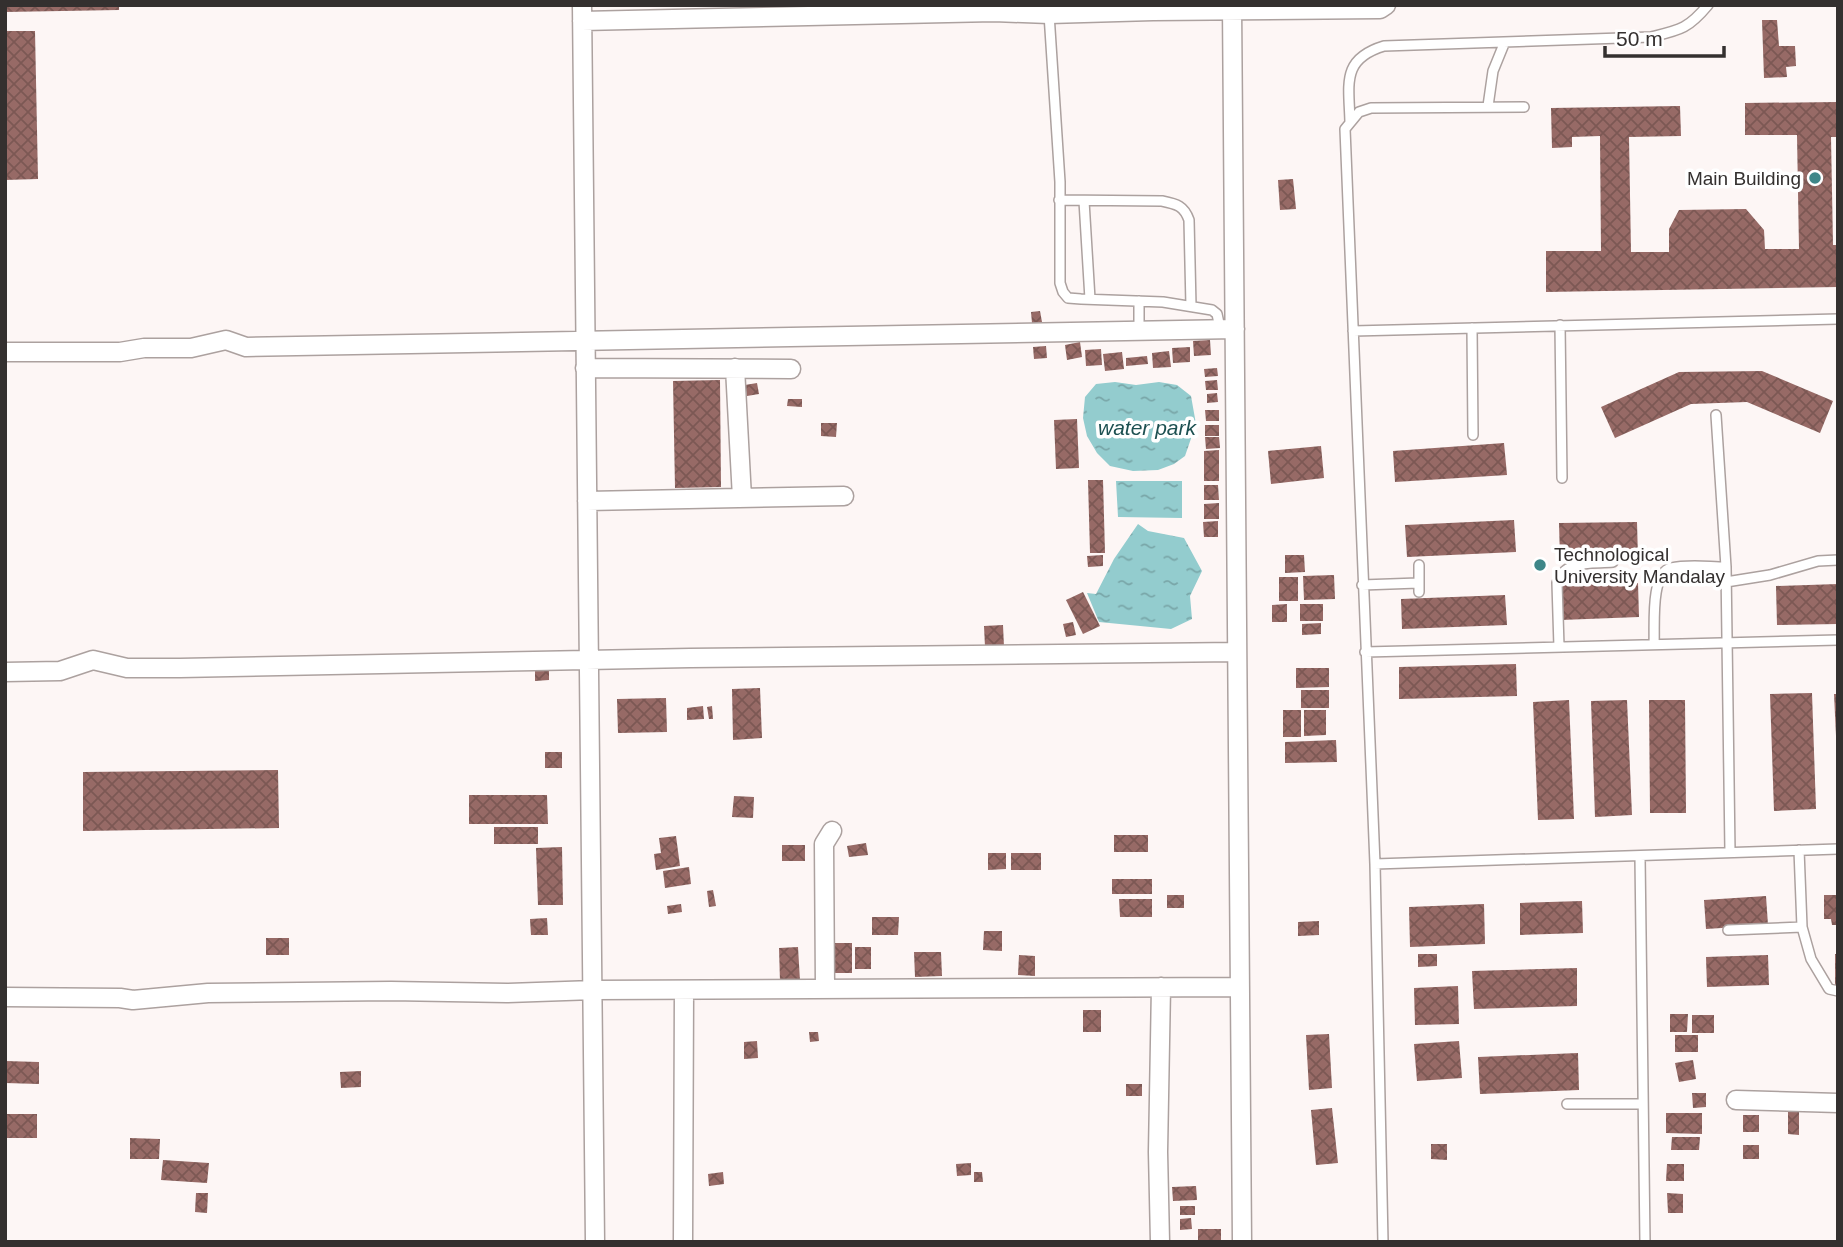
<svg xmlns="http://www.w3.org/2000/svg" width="1843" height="1247" font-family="Helvetica,sans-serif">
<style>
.water{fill:url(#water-ripples)}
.building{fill:url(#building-cross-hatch)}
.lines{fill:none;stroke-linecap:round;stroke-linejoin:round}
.lane-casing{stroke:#aca19f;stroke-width:12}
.street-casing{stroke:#aca19f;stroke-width:21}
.lane{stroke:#fff;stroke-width:9}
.street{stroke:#fff;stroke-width:18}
.poi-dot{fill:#3e8688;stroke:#fff;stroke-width:2.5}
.labels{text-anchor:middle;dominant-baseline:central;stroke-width:7;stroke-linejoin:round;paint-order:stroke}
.poi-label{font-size:19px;fill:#34302f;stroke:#fff;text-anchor:end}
.water-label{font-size:21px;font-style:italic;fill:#1d5051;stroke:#fff}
</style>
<defs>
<pattern id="water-ripples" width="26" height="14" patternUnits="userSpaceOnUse" patternTransform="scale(1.75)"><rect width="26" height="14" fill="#93ccce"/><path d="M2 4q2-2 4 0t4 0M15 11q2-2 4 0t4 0" fill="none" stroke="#79a6a8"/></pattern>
<pattern id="building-cross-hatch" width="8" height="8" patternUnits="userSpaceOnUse" patternTransform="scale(1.75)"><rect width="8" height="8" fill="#976a66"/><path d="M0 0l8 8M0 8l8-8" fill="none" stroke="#7c5854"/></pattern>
</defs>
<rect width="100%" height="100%" fill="#fdf6f5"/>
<path class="water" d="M1115 382 1136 385 1159 382 1177 385 1191 396 1196 424 1185 456 1174 464 1158 470 1133 471 1110 466 1097 453 1087 436 1083 418 1085 397 1096 384Z
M1116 481H1182V518L1118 517Z
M1138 524 1148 531 1184 538 1202 571 1190 596 1192 619 1171 629 1099 622 1087 593 1096 594 1114 559Z"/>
<path class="building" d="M5 5H119V10L5 12Z
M1762 20H1777L1779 46H1795L1796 66 1786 67 1787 77 1764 78Z
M5 31H35L38 179 5 180Z
M1838 102V137H1831L1833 245H1838V287L1546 292V251H1601L1600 136 1572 137V147L1552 148 1551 108 1680 106 1681 136 1629 137 1631 252H1669V229L1679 210 1746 209 1764 230 1765 249H1799L1797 135H1745V103Z
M1293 179 1296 209 1280 210 1278 180Z
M1040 311 1042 322 1032 323 1031 312Z
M1210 340 1211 355 1194 356 1193 341Z
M1080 342 1082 357 1067 360 1065 345Z
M1046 346 1047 358 1034 359 1033 347Z
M1190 347V362L1173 363 1172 348Z
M1101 349 1102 365 1086 366 1085 350Z
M1169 351 1171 367 1153 368 1152 353Z
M1122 352 1124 369 1105 371 1103 354Z
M1147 356 1148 364 1126 366V358Z
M1217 368 1218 376 1205 377 1204 369Z
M1762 371 1833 401 1820 433 1747 402 1691 404 1615 438 1601 407 1679 372Z
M720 380 721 487 675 488 673 381Z
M1217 380 1218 390H1206L1205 381Z
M757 383 759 394 747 396 745 385Z
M1217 393 1218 402 1207 403V394Z
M788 399H802V407L787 406Z
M1205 410H1219V421H1206Z
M1077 419 1079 468 1056 469 1054 420Z
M821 423H837L836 437 821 436Z
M1205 425H1219V436H1205Z
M1205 437H1219L1220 448 1206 449Z
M1504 443 1507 475 1395 482 1393 451Z
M1321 446 1324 478 1271 484 1268 451Z
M1219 450V481H1204V451Z
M1088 480H1103L1105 553H1090Z
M1204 485H1218L1219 500H1204Z
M1219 503V519H1204V504Z
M1514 520 1516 552 1407 557 1405 525Z
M1218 521V537H1204L1203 522Z
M1637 522 1638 558 1560 559 1559 523Z
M1103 555V566L1088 567 1087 556Z
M1285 555H1304L1305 572 1285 573Z
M1334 575 1335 599 1304 600 1303 576Z
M1279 577H1298V601H1279Z
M1638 583 1639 617 1561 620 1560 585Z
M1838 584V624L1777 625 1776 586Z
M1083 592 1100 626 1083 634 1066 600Z
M1505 595 1507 625 1402 629 1401 599Z
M1287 604V622H1272V605Z
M1300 604H1323V621H1300Z
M1073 622 1076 635 1066 637 1063 624Z
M1321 623V634L1302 635V624Z
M1003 625 1004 647H985L984 626Z
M1516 664 1517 696 1399 699V667Z
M1296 668H1329V687L1296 688Z
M549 670V680L535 681V671Z
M760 688 762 738 733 740 732 689Z
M1301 690H1329V708H1301Z
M1812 693 1816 809 1774 811 1770 694Z
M1834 694H1838V736H1836Z
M666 698 667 732 618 733 617 699Z
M1569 700 1574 819 1538 820 1533 702Z
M1627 700 1632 815 1595 817 1591 701Z
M1649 700H1685L1686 813H1650Z
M703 706 704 719 687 720V708Z
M712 706 713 719H709L707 707Z
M1283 710H1301V737H1283Z
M1304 710H1326V735L1304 736Z
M1336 740 1337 762 1285 763V742Z
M545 752H562V768H545Z
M278 770 279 828 83 831V772Z
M469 795H547L548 824H469Z
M734 796 754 797 753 818 732 817Z
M494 827H538V844H494Z
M1114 835H1148V852H1114Z
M676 836 680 866 656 870 654 854 661 853 659 838Z
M866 843 868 855 849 857 847 846Z
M782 845H805V861H782Z
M562 847 563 905H538L536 848Z
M988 853H1006V869L988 870Z
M1011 853H1041V870H1011Z
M689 867 691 884 665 888 663 871Z
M1112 879H1152V894H1112Z
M713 890 716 906 709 907 707 891Z
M1167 895H1184V908H1167Z
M1824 895H1838V925H1832L1831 919H1824Z
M1766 896 1768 925 1706 929 1704 900Z
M1119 899H1152V917H1120Z
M1582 901 1583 933 1520 935V903Z
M681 904 682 912 668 914 667 906Z
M1484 904 1485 944 1410 947 1409 907Z
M872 917H899L898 935H872Z
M547 918 548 935H531L530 919Z
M1319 921V935L1298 936V922Z
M984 931H1002V951L983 950Z
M266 938H289V955H266Z
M830 943H852V973H831Z
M798 947 800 981 780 982 779 948Z
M855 947H871V969H855Z
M914 952H941L942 976 915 977Z
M1418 954H1437V966L1418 967Z
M1835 954H1838V985H1835Z
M1019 955 1035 956V976L1018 975Z
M1768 955 1769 985 1707 987 1706 957Z
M1577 968V1006L1474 1009 1472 971Z
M1458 986 1459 1024 1415 1025 1414 988Z
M1083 1010H1101V1032H1083Z
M1670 1014H1688L1687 1032H1670Z
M1692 1015H1714V1033H1692Z
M809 1032H818L819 1041 810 1042Z
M1329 1034 1332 1088 1309 1090 1306 1035Z
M1675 1035H1698V1052H1675Z
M757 1041 758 1058 744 1059V1042Z
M1459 1041 1462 1078 1417 1081 1414 1044Z
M1578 1053 1579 1090 1480 1094 1478 1057Z
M1693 1060 1696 1079 1679 1082 1675 1063Z
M5 1061 39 1062V1084L5 1083Z
M361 1071V1087L341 1088 340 1072Z
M1126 1084H1142V1096H1126Z
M1692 1093H1706V1107L1693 1108Z
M1332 1108 1338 1163 1316 1165 1311 1110Z
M1788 1108H1799V1135L1788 1134Z
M1666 1113H1702V1134L1666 1133Z
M5 1114H37V1138H5Z
M1743 1115H1759V1132H1743Z
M1672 1137H1700L1699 1150H1671Z
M130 1138 160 1139 159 1159H130Z
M1431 1144H1447V1160L1431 1159Z
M1743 1145H1759V1159H1743Z
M163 1160 209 1163 207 1183 161 1180Z
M971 1163V1175L957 1176 956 1164Z
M1667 1164H1684V1181H1666Z
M723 1172 724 1184 709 1186 708 1174Z
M974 1172H982L983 1182H974Z
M1196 1186 1197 1200 1173 1201 1172 1187Z
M196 1193H208L207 1213 195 1212Z
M1667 1193 1683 1194V1213H1668Z
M1180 1206H1195V1215H1180Z
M1191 1218 1192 1229 1180 1230V1219Z
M1198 1229H1221V1242H1198Z"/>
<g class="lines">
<defs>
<path id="lane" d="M1049 14 1060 182V283L1063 292 1068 298 1081 299 1163 302 1212 310 1217 314 1220 328
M1488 106 1493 71 1504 44
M1350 122C1349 84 1341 59 1384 46L1651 37C1680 30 1688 29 1708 5
M1059 200 1162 201C1177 204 1184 206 1189 220L1191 306
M1084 201 1090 299
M1139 301V330
M1560 325 1562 478
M1472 328 1473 435
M1353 331 1838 319
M1716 415 1726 567 1730 852
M1726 582 1770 575 1818 561 1838 560
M1362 585 1418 583
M1419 592V565
M1654 644C1655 626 1650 573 1671 568 1688 564 1709 567 1726 567
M1559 647 1557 583C1565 559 1592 564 1613 562
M1365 652 1838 640
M1799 850 1802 927 1811 959 1829 989 1838 991
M1640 857 1645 1242
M1375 864 1838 849
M1728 930 1802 927
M1567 1104H1643
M1383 1242 1375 864 1345 129 1359 112 1371 108 1524 107"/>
<path id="street" d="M582 5 595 1242
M1232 5 1242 1242
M582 21 994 12 1049 14 1153 11 1380 9 1386 5
M5 352H120L144 348H191L226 340 246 347 1235 329
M585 368 791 369
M735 368 742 498
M587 501 844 496
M5 672 60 671 93 660 127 668H180L690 658 1236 652
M825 988 824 844 832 831
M5 997 120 998 133 1000 208 993 391 991 507 993 594 990 1240 987
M1736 1100 1838 1103
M683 1242 684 990
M1160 1242 1158 1152 1161 987"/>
</defs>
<use href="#lane" class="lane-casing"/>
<use href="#street" class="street-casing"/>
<use href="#lane" class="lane"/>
<use href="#street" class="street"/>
</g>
<g class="poi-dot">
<circle cx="1815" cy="178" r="7"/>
<circle cx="1540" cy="565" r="7"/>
</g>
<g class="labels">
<g class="poi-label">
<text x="1801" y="178">Main Building</text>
<text x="1554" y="554" text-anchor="start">Technological<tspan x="1554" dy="22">University Mandalay</tspan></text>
</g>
<g class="water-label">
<text x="1147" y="427">water park</text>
</g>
</g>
<rect width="1843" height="1247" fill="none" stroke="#34302f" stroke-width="14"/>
<path d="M1605 46v10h119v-10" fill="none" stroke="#34302f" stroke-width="3.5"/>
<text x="1616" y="46" font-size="21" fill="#34302f" stroke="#ffffff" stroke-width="5" paint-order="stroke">50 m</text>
</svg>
